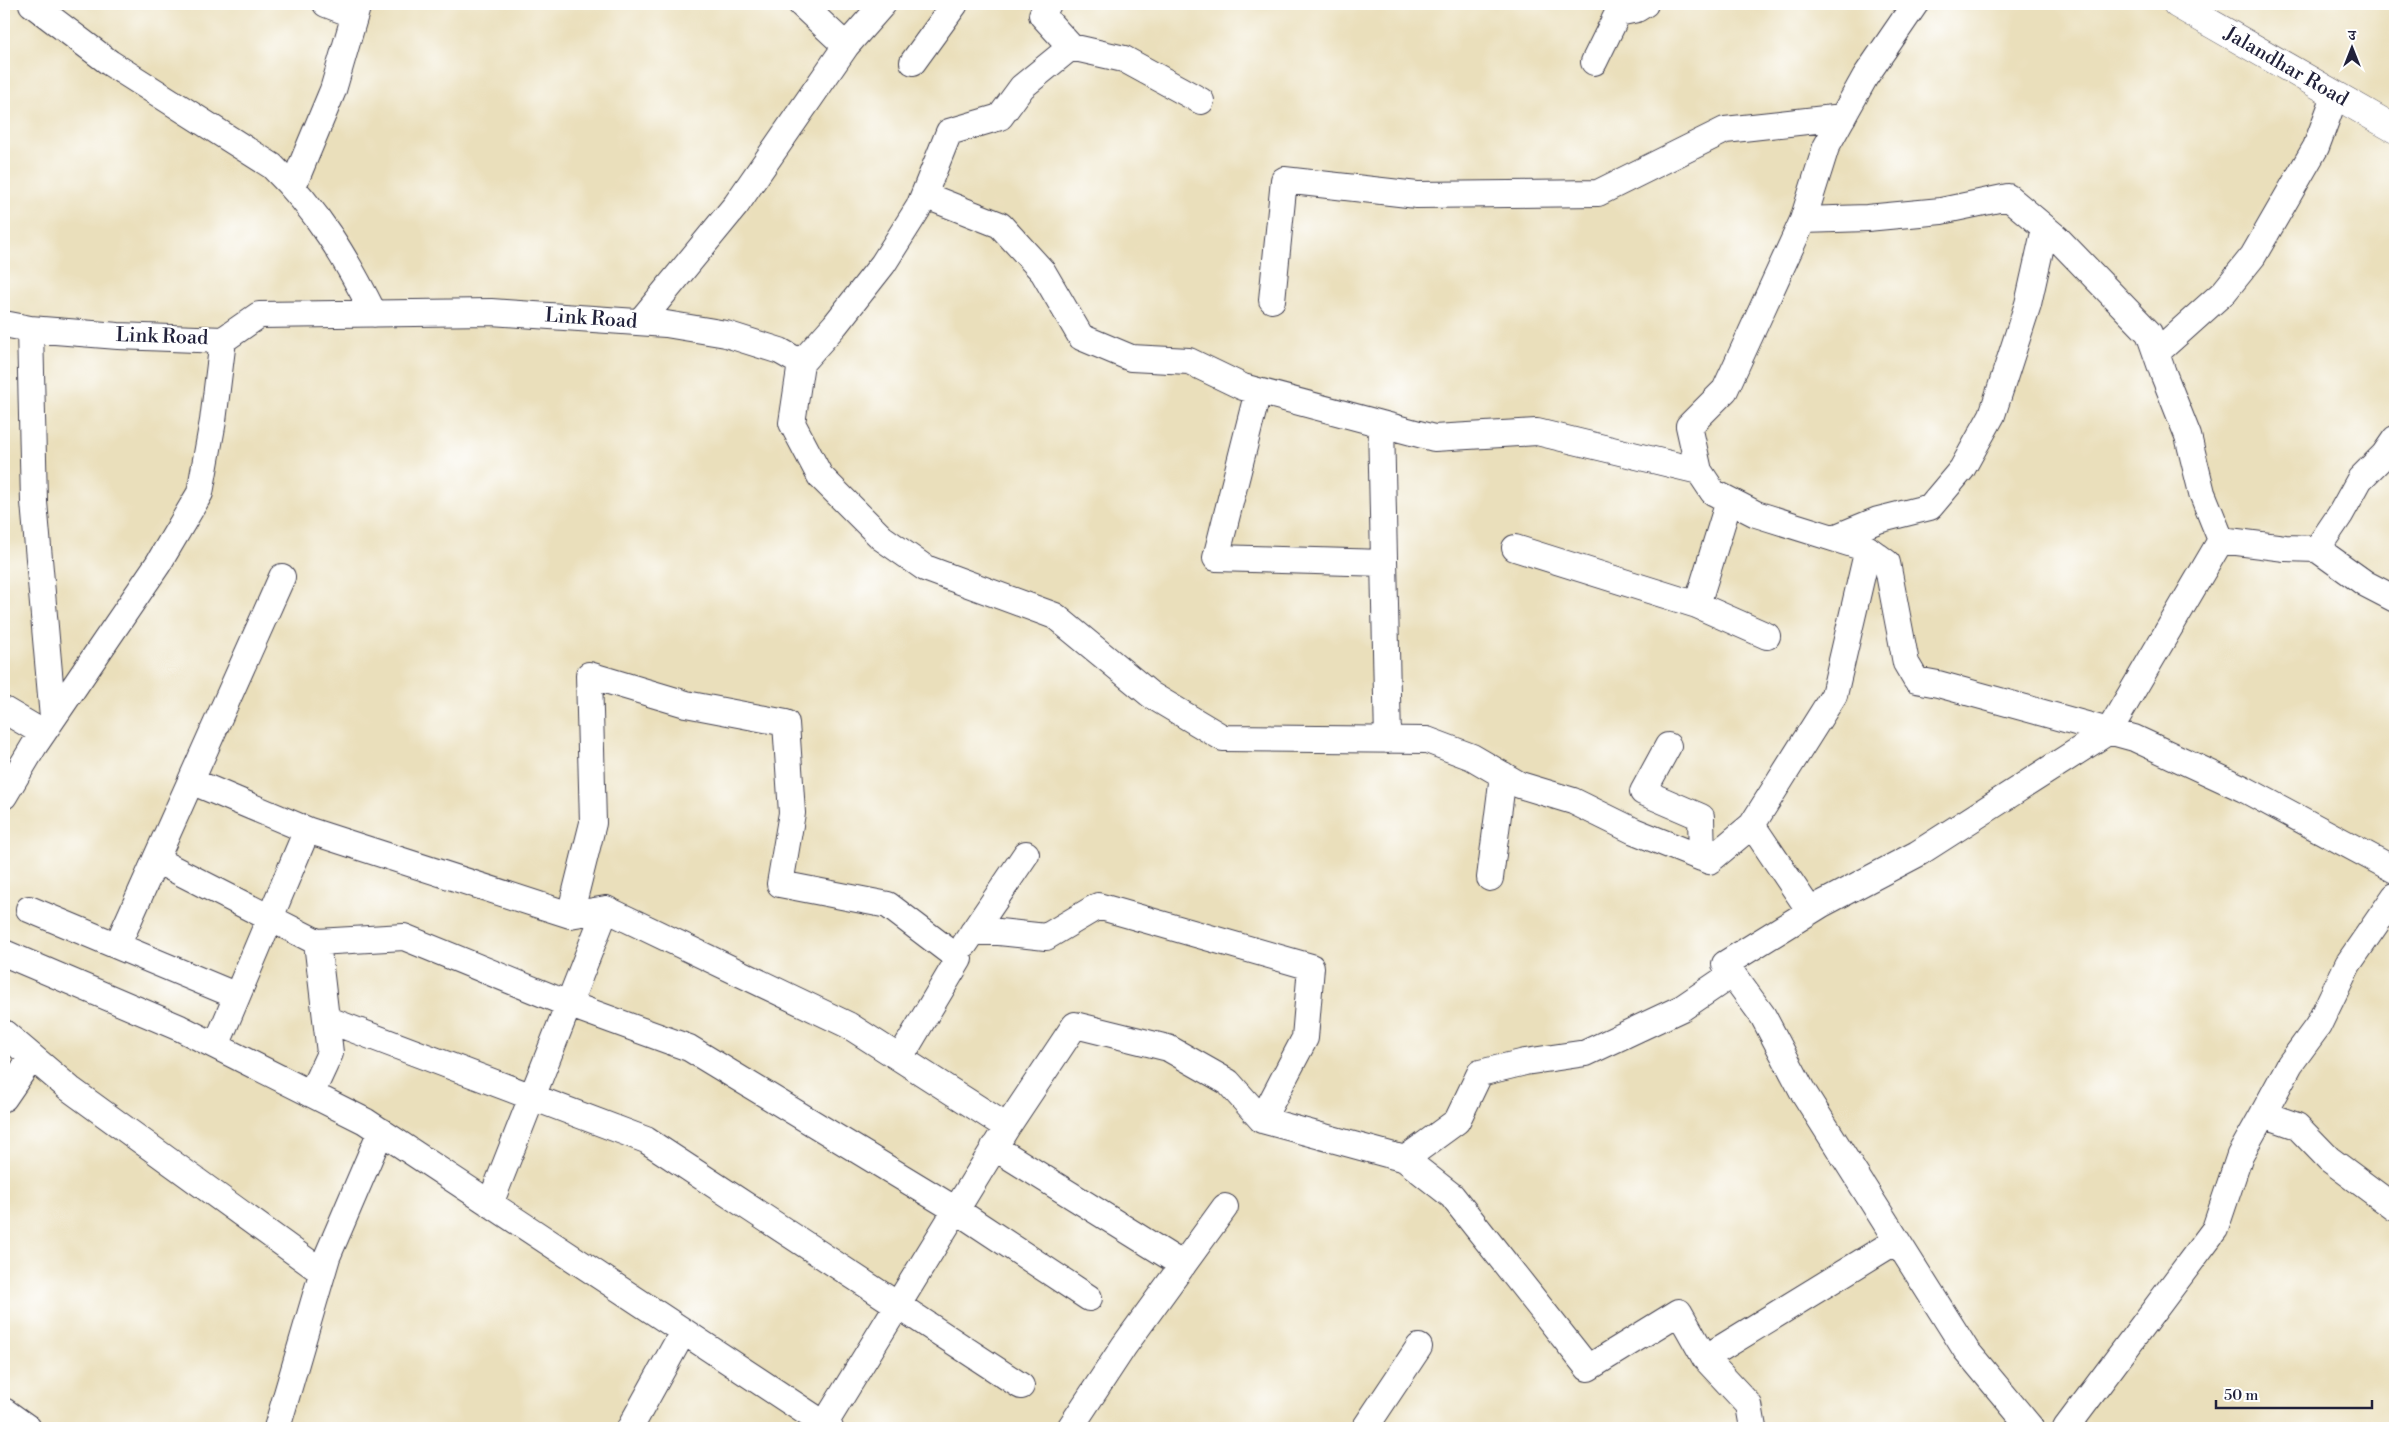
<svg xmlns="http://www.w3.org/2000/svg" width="2399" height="1432" font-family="'Libre Bodoni','Noto Serif Devanagari',serif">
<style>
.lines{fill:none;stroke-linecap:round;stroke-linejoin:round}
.minor-casing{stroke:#403e4e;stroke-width:28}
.major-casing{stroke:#403e4e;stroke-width:29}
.minor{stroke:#fff;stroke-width:26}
.major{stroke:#fff;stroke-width:28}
.labels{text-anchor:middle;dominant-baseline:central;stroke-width:4;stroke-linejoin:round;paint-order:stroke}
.street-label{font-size:20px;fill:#22223b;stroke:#fff}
</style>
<rect width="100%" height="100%" fill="#fff"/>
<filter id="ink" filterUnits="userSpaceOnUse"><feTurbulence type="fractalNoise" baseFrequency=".02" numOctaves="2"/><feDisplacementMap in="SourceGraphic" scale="10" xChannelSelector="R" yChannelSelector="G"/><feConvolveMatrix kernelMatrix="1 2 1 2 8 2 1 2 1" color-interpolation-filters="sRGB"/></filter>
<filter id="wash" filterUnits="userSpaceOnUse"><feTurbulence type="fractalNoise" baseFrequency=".0096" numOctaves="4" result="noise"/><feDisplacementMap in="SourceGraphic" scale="20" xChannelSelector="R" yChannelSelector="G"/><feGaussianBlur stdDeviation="1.12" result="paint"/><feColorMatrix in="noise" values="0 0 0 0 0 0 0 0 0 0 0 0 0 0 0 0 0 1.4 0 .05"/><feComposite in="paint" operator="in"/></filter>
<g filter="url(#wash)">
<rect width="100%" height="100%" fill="#eadfbb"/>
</g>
<g filter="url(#ink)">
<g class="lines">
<defs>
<path id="minor" d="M32 4 110 63 272 166C318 211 346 258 374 314
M326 4 355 15
M801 4 846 46
M1048 4 1042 15 1071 47 1022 87 1000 117 949 132 919 207 883 264 835 325 801 363 792 423 820 476 882 538 925 568 1055 616 1151 695 1223 738 1427 740 1472 757 1520 785 1573 801 1634 831 1709 861 1752 825 1810 911
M1915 4 1865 77 1826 147 1803 220 1725 390 1689 426 1699 471 1713 492 1756 514 1868 549 1887 563 1906 663 1916 680 1938 684 2134 738 2244 789 2395 870
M1071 47 1124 59 1201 101
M913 62 955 4
M1594 62 1618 13 1637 9 1645 4
M293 186 333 90 358 4
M924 195 1000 225 1043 272 1081 337 1131 358 1189 361 1243 387 1434 438 1537 432 1699 471
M1803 220 1867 218 1941 211 2008 197 2057 238 2149 333 2163 373 2188 436 2202 493 2221 540 2285 548 2317 549 2340 515 2360 479 2384 455 2395 439
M1272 300 1284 180 1417 195 1598 193 1725 130 1843 117
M640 322 736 205 846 46 883 4
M4 324 30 329 118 336 223 340 259 315 491 312 666 324 726 334 780 351 801 363
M30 329 34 502 53 718
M2156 353 2224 292 2253 256 2316 147 2335 96
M1258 391 1216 558 1384 563
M1381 424 1388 740
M1834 538 1878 520 1930 507 1962 469 1992 415 2028 304 2045 228
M1515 548 1697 605 1767 636
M2317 549 2366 584 2395 599
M1697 605 1729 501
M4 710 43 733
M1668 746 1643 792 1701 817 1702 858
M191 781 307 830
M4 796 34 746 158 564 200 493 213 421 223 340
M1752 825 1834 695 1868 549
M156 860 317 942 404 937 568 1004 689 1048 956 1210 1089 1298
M1490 878 1503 775
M29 909 237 996
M570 915 593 823 589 675 686 704 786 723 792 813 780 884 888 905 959 959 900 1058
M973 932H999L1046 937 1098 906 1311 967 1305 1038 1262 1120
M965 944 1026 854
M117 946 282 577
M4 953 180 1028 365 1121 830 1428
M326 1019 646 1140 1021 1386
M4 1033 70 1089 322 1272
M216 1046 307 830 570 915 606 909 848 1025 1007 1127 824 1425
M311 1094 330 1053 317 942
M4 1098 32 1057
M2263 1114 2290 1064 2318 1026 2348 964 2395 896
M1007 1127 1075 1025 1168 1048 1228 1082 1262 1120 1405 1159 1457 1121 1480 1073 1525 1062 1586 1053 1682 1008 1732 974
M994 1147 1183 1265
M1405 1159 1452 1196 1588 1368 1679 1312 1705 1358 1896 1241
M490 1204 606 909
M1705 1358 1749 1405 1753 1428
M4 1411 28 1428
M277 1428 327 1257 381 1131
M630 1428 683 1332
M1070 1428 1124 1346 1225 1207
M1365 1428 1419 1347
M2031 1428 1966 1350 1802 1090 1763 1016 1725 964 1822 904 1917 854 2109 731 2221 540
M2066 1428 2215 1229 2240 1155 2263 1114 2297 1126 2329 1159 2395 1208"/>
<path id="major" d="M2177 4 2395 129"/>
</defs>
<use href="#minor" class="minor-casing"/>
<use href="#major" class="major-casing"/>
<use href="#minor" class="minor"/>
<use href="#major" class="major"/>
</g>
</g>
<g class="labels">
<g class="street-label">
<text transform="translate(2286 67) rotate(30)">Jalandhar Road</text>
<text transform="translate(591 319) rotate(4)">Link Road</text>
<text transform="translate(162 337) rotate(2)">Link Road</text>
</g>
</g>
<rect width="2399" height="1432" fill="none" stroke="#fff" stroke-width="20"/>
<g transform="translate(2352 48)" stroke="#ffffff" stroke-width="4" paint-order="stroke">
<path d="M0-4L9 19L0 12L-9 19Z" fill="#22223b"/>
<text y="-8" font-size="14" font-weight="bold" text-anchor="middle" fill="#22223b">उ</text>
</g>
<path d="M2216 1400v8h156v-8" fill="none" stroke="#22223b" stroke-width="2.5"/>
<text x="2224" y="1400" font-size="15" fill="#22223b" stroke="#ffffff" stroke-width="4" paint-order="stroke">50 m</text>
</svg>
